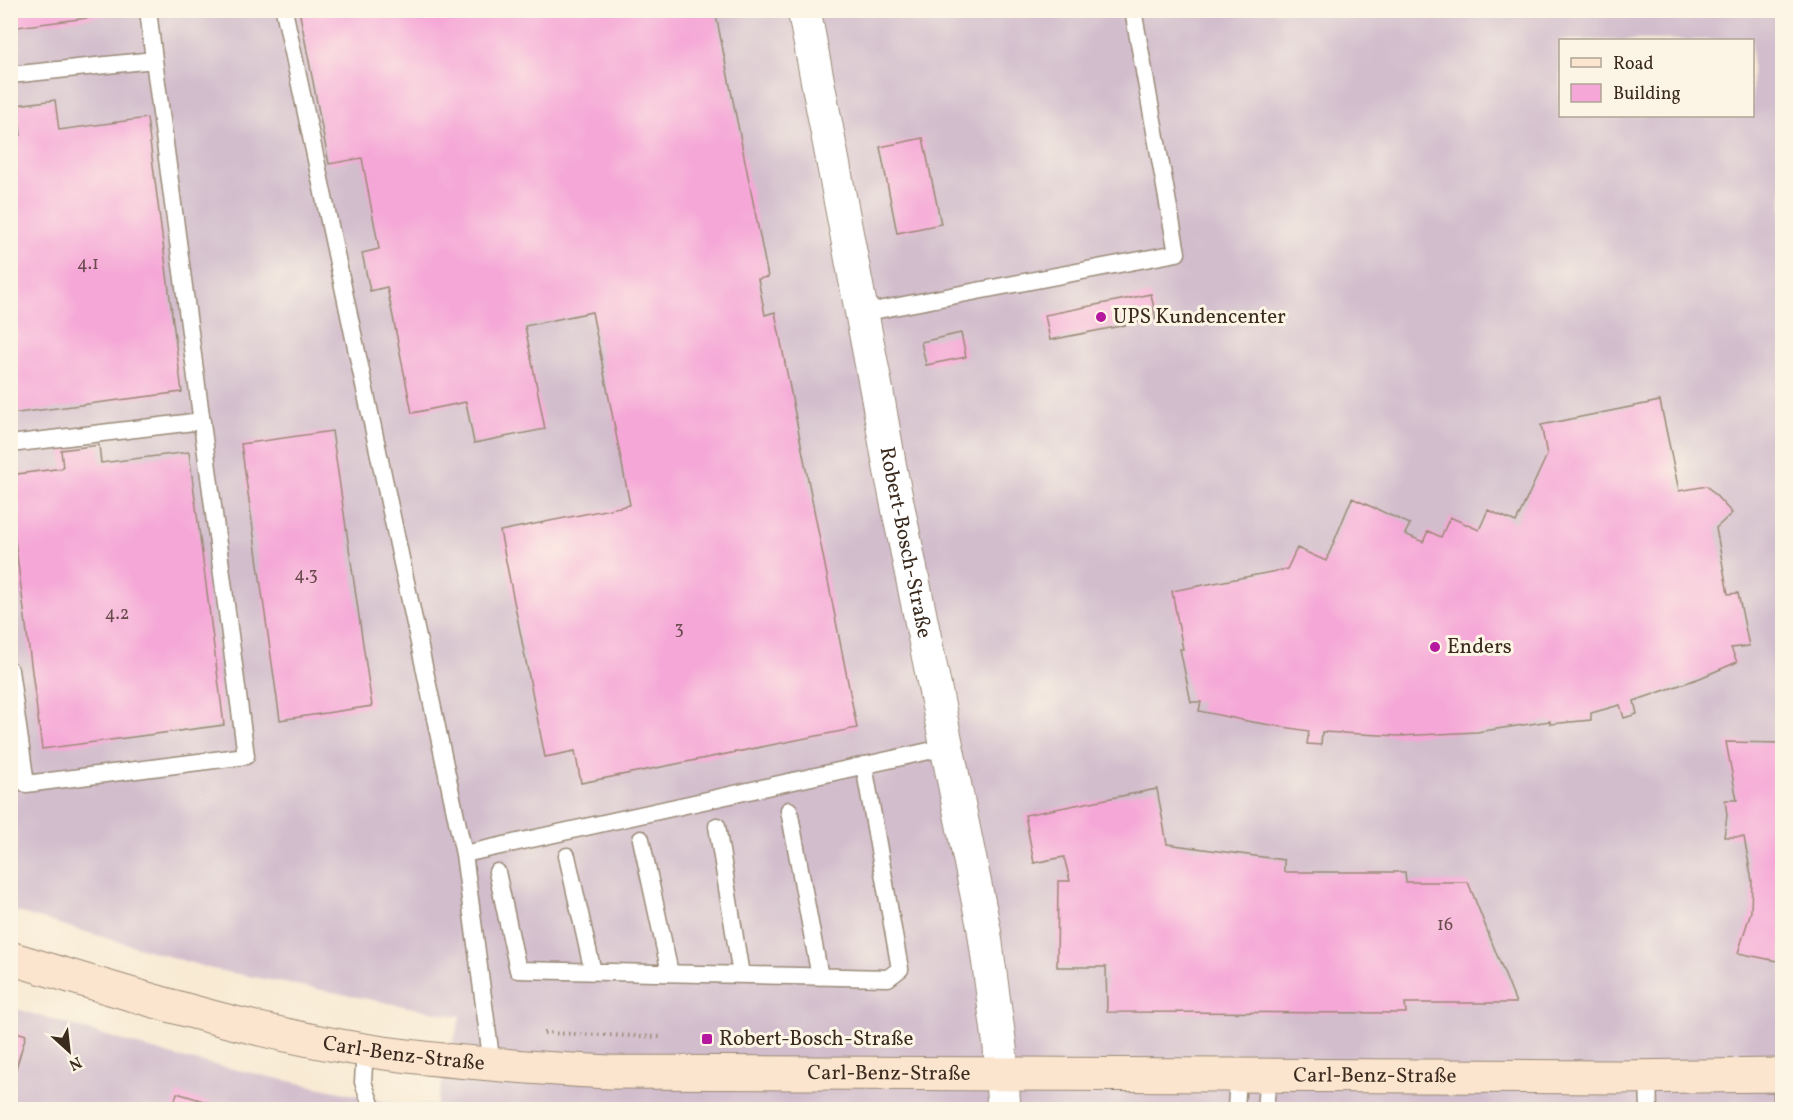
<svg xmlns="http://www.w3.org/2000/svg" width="1793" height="1120" font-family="Vollkorn,serif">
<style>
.industrial{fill:#d1bdcc;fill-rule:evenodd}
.building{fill:#f5a8d7}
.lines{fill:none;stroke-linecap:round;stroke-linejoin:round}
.lane-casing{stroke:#9a8a78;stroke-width:19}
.street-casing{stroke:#9a8a78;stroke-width:35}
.secondary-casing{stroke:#9a8a78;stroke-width:35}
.path{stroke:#9a8a78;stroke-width:4;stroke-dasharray:1.5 4.5;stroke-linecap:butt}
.lane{stroke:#fff;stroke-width:16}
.street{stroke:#fff;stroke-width:33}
.secondary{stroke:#fbe5cf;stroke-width:33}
.poi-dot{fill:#b5179e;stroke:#fcf5e5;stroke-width:2}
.labels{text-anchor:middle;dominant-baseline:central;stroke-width:6;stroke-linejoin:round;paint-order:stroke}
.number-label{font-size:18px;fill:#6a4a4c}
.poi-label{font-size:21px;fill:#3b2a1e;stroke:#fcf5e5;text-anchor:start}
.street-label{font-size:21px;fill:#3b2a1e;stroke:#fcf5e5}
</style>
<rect width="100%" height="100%" fill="#fcf5e5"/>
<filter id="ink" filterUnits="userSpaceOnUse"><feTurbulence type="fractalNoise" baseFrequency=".0167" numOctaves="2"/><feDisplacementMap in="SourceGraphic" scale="12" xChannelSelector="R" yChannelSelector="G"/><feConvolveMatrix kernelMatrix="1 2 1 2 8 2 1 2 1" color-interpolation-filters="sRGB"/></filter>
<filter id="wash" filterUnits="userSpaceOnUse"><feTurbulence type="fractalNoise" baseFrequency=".008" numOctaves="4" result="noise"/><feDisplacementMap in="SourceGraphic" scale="24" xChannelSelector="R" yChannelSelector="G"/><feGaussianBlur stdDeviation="1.35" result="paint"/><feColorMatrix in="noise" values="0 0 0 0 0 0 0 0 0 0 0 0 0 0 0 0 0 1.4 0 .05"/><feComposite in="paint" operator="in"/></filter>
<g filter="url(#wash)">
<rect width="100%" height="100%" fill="#f8ead3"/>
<path class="industrial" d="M11 11H1782V1109H11L10 1007 177 1057 401 1105 436 1106 461 1015 456 1016 212 969 11 910ZM1560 40H1752V116H1560Z"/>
<g id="blocks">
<path class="building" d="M10 10H124L125 13 10 28Z
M299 10H715L768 277 758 279 765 315 775 312 857 728 581 783 575 751 545 757 500 531 630 505 592 312 525 326 545 429 474 443 466 402 412 413 387 287 370 291 362 253 379 249 362 158 329 164Z
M55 100 59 130 147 118 182 392 10 414V136L21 135 17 105Z
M923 138 941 224 897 233 880 147Z
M1151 294 1156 319 1050 340 1045 315Z
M961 333 966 357 926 365 921 342Z
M1660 401 1679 491 1707 486 1732 513 1716 528 1728 594 1738 593 1749 646 1731 648 1737 662 1700 678 1634 701 1637 714 1624 718 1620 705 1591 713V720L1550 724V721L1477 732 1400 736 1322 732 1321 745 1307 744 1309 731 1252 722 1199 711 1201 702H1191L1180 649H1183L1172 591 1287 569 1297 548 1326 561 1352 498 1410 524 1405 534 1423 542 1428 531 1441 537 1450 517 1479 530 1488 510 1516 522 1547 455 1541 425Z
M332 431 372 706 280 720 241 444Z
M99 445 101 463 189 452 224 725 42 749 10 502V475L63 468 61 450Z
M1726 742 1782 743V962L1738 953 1751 911 1752 881 1744 837H1724L1727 815 1725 800H1737Z
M1157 789 1167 844 1284 860V872H1405L1406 882H1468L1516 1003H1405L1406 1013 1107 1012 1106 967H1057L1058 881H1070L1064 857 1034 863 1025 815Z
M10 1030 26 1035 11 1085H10Z
M177 1093 230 1109V1110H172Z"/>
</g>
</g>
<g filter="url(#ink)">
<use href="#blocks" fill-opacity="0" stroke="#9a8a78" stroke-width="1.5"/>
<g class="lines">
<defs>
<path id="lane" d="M148 10 154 60
M284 10 464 854 947 747
M10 75 154 60 246 756 26 784 10 670
M862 313 1177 253 1133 10
M10 444 202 421
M789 810 820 977
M717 826 741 975
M641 839 670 973
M464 854 492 1065
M567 856 593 972
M497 872 518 970 888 978 900 969 864 765
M365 1049 363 1082 373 1110
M1648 1077 1649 1110
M1236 1110 1238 1075
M1265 1110 1268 1075
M1782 1110V1075"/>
<g id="street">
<path id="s1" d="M804 10 877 393 890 468 984 929 1000 1047 1004 1110"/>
</g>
<g id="secondary">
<path id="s2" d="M10 958C133 995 257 1035 384 1053 459 1063 535 1068 610 1072L1617 1077 1782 1075"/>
</g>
</defs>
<use href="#lane" class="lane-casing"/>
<use href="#street" class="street-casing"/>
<use href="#secondary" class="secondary-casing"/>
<path class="path" d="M10 124 12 123 13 135
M544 1033 663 1037"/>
<use href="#lane" class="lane"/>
<use href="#street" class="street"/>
<use href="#secondary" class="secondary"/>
</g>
</g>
<g class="poi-dot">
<circle cx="1101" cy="317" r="6"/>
<circle cx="1435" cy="647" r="6"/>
<rect x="701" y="1033" width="12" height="12" rx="3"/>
</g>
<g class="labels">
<g class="number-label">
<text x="88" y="264">4.1</text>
<text x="306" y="575">4.3</text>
<text x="117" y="614">4.2</text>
<text x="679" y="629">3</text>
<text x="1445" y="925">16</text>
</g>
<g class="poi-label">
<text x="1113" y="317">UPS Kundencenter</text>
<text x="1447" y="647">Enders</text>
<text x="719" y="1039">Robert-Bosch-Straße</text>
</g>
<g class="street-label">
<text stroke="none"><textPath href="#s1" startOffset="542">Robert-Bosch-Straße</textPath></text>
<text stroke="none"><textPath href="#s2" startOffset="406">Carl-Benz-Straße</textPath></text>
<text stroke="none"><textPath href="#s2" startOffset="892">Carl-Benz-Straße</textPath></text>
<text stroke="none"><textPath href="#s2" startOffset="1378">Carl-Benz-Straße</textPath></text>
</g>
</g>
<rect width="1793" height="1120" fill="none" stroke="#fcf5e5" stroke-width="36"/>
<rect x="1559" y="39" width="195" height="78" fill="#fcf5e5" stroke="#afa495" stroke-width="1.5"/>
<rect x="1571" y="58" width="30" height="9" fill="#fbe5cf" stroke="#afa495" stroke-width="1.5"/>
<text x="1613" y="69" font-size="18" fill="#3b2a1e">Road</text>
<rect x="1571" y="84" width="30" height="18" fill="#f5a8d7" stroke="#afa495" stroke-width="1.5"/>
<text x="1613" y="99" font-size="18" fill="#3b2a1e">Building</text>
<g transform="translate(69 1051) rotate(153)" stroke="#fcf5e5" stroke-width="4.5" paint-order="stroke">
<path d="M0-4.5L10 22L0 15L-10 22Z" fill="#3b2a1e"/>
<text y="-9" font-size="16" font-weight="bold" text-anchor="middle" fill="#3b2a1e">N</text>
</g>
</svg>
